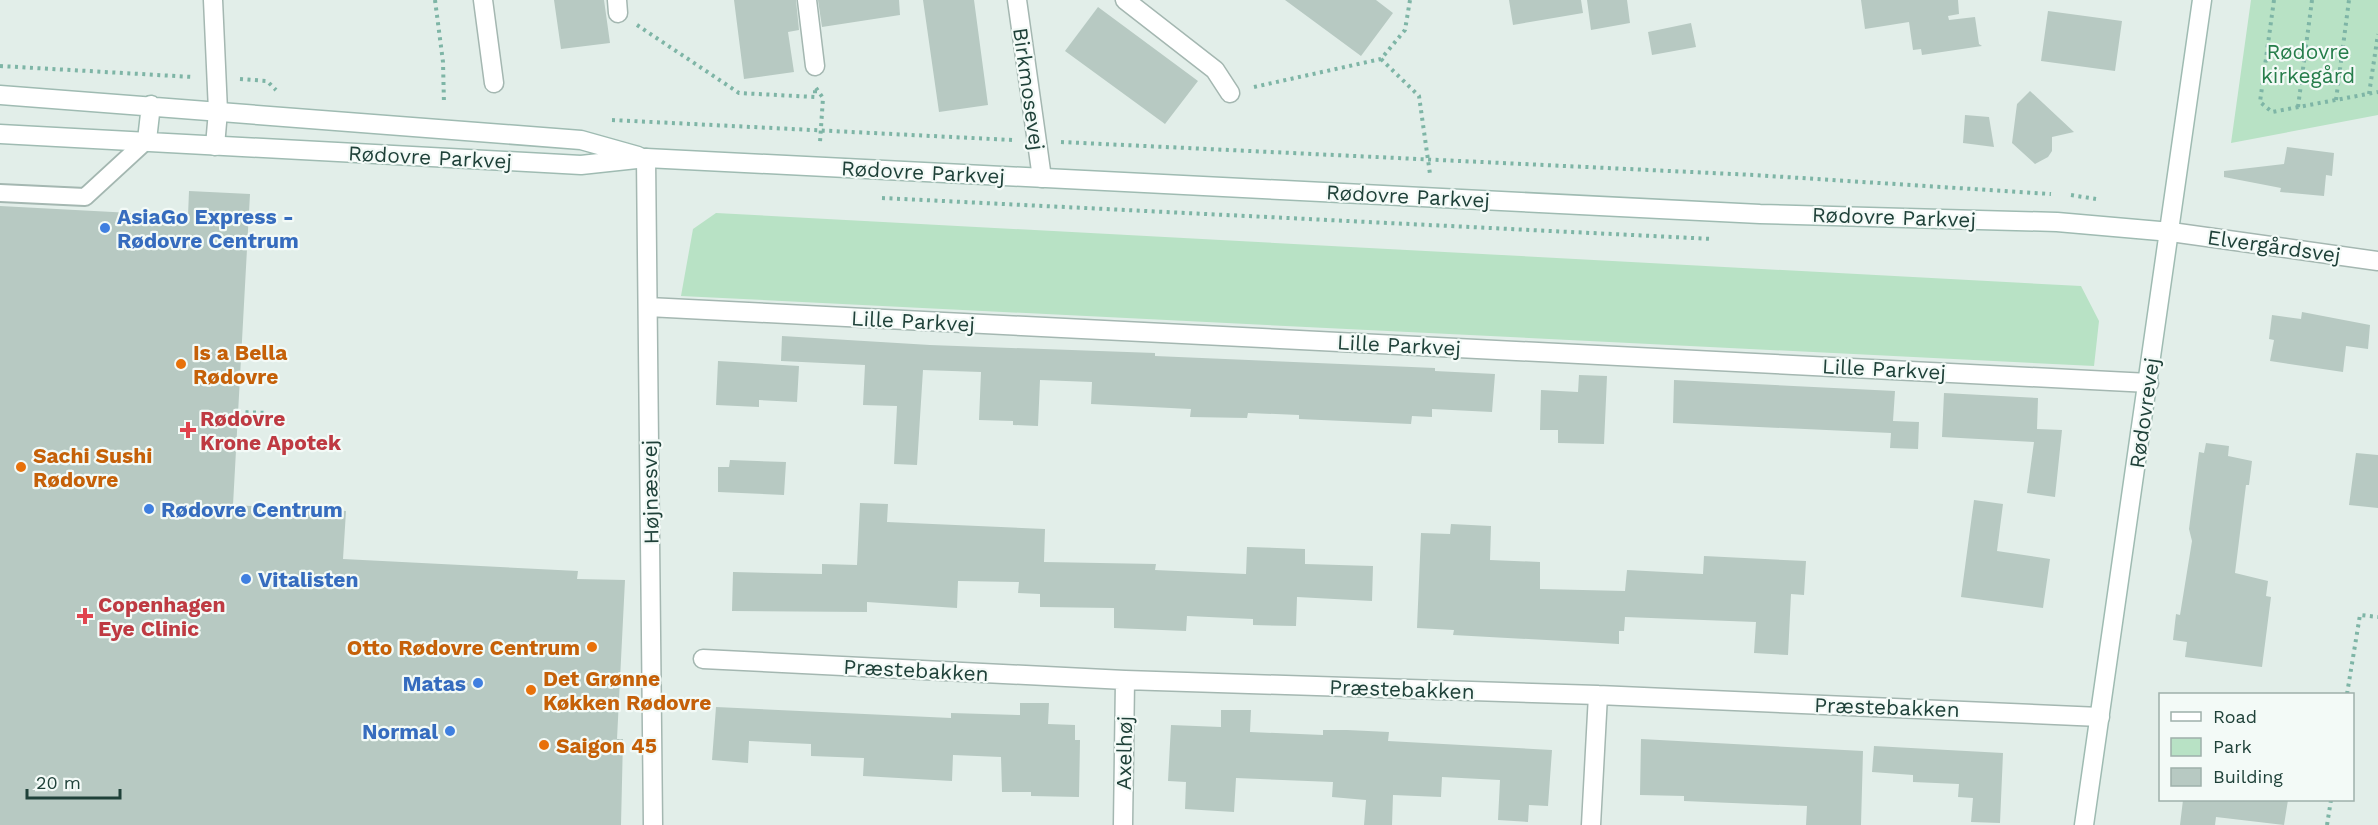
<svg xmlns="http://www.w3.org/2000/svg" width="2378" height="825" font-family="'Work Sans',sans-serif">
<style>
.green{fill:#b8e2c5}
.building{fill:#b7c9c2}
.lines{fill:none;stroke-linecap:round;stroke-linejoin:round}
.lane-casing{stroke:#a4b7b1;stroke-width:20}
.street-casing{stroke:#a4b7b1;stroke-width:21}
.secondary-casing{stroke:#9fbbb2;stroke-width:21}
.path{stroke:#7eb5a6;stroke-width:4;stroke-dasharray:3 4.5;stroke-linecap:butt}
.lane{stroke:#fff;stroke-width:16}
.street{stroke:#fff;stroke-width:18}
.secondary{stroke:#fff;stroke-width:18}
.shop-dot{fill:#3f7fe0;stroke:#f3faf7;stroke-width:2}
.food-dot{fill:#e8710a;stroke:#f3faf7;stroke-width:2}
.health-dot{fill:#e0444e;stroke:#f3faf7;stroke-width:2}
.labels{text-anchor:middle;dominant-baseline:central;stroke-width:4.5;stroke-linejoin:round;paint-order:stroke}
.park-label{font-size:21px;fill:#257d4a;stroke:#f3faf7}
.street-label{font-size:21px;fill:#1f4139;stroke:#f3faf7}
.shop-label{font-size:21px;font-weight:bold;fill:#366cbe;stroke:#f3faf7;text-anchor:start}
.food-label{font-size:21px;font-weight:bold;fill:#c56008;stroke:#f3faf7;text-anchor:start}
.health-label{font-size:21px;font-weight:bold;fill:#be3a42;stroke:#f3faf7;text-anchor:start}
</style>
<rect width="100%" height="100%" fill="#e2eee9"/>
<path class="green" d="M2251 0H2378V115L2231 143Z
M716 213 2081 286 2099 321 2094 366 681 296 693 229Z"/>
<path class="building" d="M554 0H604L610 43 561 49Z
M734 0H796L799 30 788 32 794 72 744 79Z
M818 0H899L900 15 822 27Z
M923 0H974L988 105 939 112Z
M1285 0H1376L1393 13 1361 56Z
M1509 0H1581L1583 13 1513 25Z
M1587 0H1627L1630 23 1591 30Z
M1861 0H1958L1959 14 1948 16 1949 20 1975 17 1979 44 1982 46 1922 55 1921 49 1913 50 1909 22 1865 29Z
M1098 7 1198 81 1165 124 1065 51Z
M2048 11 2122 21 2115 71 2041 61Z
M1691 23 1696 47 1652 55 1648 32Z
M2030 91 2074 132 2052 137V151L2048 157 2035 164 2012 143 2017 104Z
M1965 115 1989 117 1994 147 1963 143Z
M2287 147 2334 153 2332 176 2326 175 2324 196 2280 192 2281 188 2224 177V171L2284 164Z
M189 191 250 194 233 505 346 511 343 559 578 571 577 579 625 580 617 739H623L621 825H0V206L188 216Z
M2302 312 2370 325 2368 349 2346 346 2343 372 2270 361 2274 340 2269 339 2272 315 2301 319Z
M782 336 930 345 1155 353V356L1435 368V371L1495 374 1492 412 1432 409V417L1412 416 1411 424 1299 419V415L1248 413 1247 418 1190 417 1191 409 1091 404 1092 382 1040 380 1038 426 1013 425V421L979 420 981 372 923 370 917 465 894 464 897 406 863 405 865 365 781 361Z
M718 361 799 366 797 402 759 400V407L716 405Z
M1579 375 1607 376 1604 444 1558 443V430H1540L1541 390 1578 392Z
M1674 380 1895 391 1893 421 1919 422 1918 449 1890 448 1891 433 1673 423Z
M1944 393 2038 398 2037 429 2062 430 2055 497 2027 493 2034 442 1942 437Z
M2206 443 2229 446 2228 456 2252 461 2249 485H2246L2235 573 2268 581 2266 596 2271 597 2262 667 2185 657 2187 642 2173 640 2176 614 2180 615 2192 541 2189 529 2199 452 2204 453Z
M2356 453 2378 455V508L2349 505Z
M730 460 786 462 784 495 718 492V467H729Z
M1974 500 2003 504 1997 551 2050 559 2043 608 1961 597Z
M860 503 888 504 887 522 1045 529 1044 562 1156 564 1155 570 1246 574 1247 547 1305 549V564L1373 566 1372 601 1297 597 1296 626 1253 625V619L1187 616 1186 631 1114 628V608L1040 607V594L1018 593 1019 582 958 581 957 608 867 602V612L732 611 733 572 822 574V564L857 565Z
M1451 524 1491 526 1490 560 1540 562V589L1625 591 1627 570 1703 574 1704 556 1806 561 1804 595 1791 594 1788 655 1754 653 1756 622 1625 617 1624 631H1619V644L1453 635 1454 630 1417 628 1421 533 1450 534Z
M1020 703H1049L1048 724 1075 725V740H1080L1079 797 1031 796V792H1002L1001 757 953 755 952 781 863 776 864 758 811 756V744L749 741 748 763 712 760 716 707 951 718V713L1020 715Z
M1221 710H1251L1250 732 1323 735V730H1347L1389 732 1388 741 1552 750 1548 806 1529 805 1528 822 1498 820 1500 780 1442 777 1441 797 1393 795 1392 825H1364L1366 800 1332 797 1333 782 1236 778 1234 812 1185 809 1186 782 1168 781 1171 725 1221 727Z
M1641 739 1863 751 1861 825H1806L1807 806 1684 801V796L1640 795Z
M1874 746 2003 753 2000 823 1971 822 1973 798 1958 797 1959 784 1913 782V775L1872 772Z
M2183 800H2288L2284 825 2216 817 2215 825H2180Z"/>
<g class="lines">
<defs>
<path id="lane" d="M0 193 85 197 147 140"/>
<path id="street" d="M213 0 218 111 215 146
M483 0 494 83
M617 0 618 13
M807 0 815 66
M1017 0 1042 178
M1125 0 1215 70 1230 93
M646 158 653 825
M2171 232 2378 261
M648 307 2149 383
M703 659 1125 680 1598 695 2100 717
M1123 825 1125 680
M1591 825 1598 695"/>
<path id="secondary" d="M0 95 581 140 638 156
M0 134 581 165 646 158 1760 214 2057 222 2171 232
M147 140 151 105
M2084 825 2202 0"/>
</defs>
<use href="#lane" class="lane-casing"/>
<use href="#street" class="street-casing"/>
<use href="#secondary" class="secondary-casing"/>
<path class="path" d="M435 0 443 62 444 104
M2274 0 2260 102 2272 112 2378 92
M637 25 739 93 815 97V88
M1381 59 1419 96 1430 174
M0 66 193 77
M240 79 267 81 276 90
M1254 87 1381 59 1405 30 1410 0
M816 88 823 98 820 142
M2369 94 2378 34
M2336 100 2349 0
M2298 107 2312 0
M612 120 1012 140
M1061 142 1754 175 2051 194
M2071 195 2096 199
M882 198 1713 239
M238 412 268 413
M2347 694 2360 615 2378 617
M2327 825 2331 800"/>
<use href="#lane" class="lane"/>
<use href="#street" class="street"/>
<use href="#secondary" class="secondary"/>
</g>
<g class="shop-dot">
<circle cx="105" cy="228" r="6"/>
<circle cx="149" cy="509" r="6"/>
<circle cx="246" cy="579" r="6"/>
<circle cx="478" cy="683" r="6"/>
<circle cx="450" cy="731" r="6"/>
</g>
<g class="food-dot">
<circle cx="181" cy="364" r="6"/>
<circle cx="21" cy="467" r="6"/>
<circle cx="592" cy="647" r="6"/>
<circle cx="531" cy="690" r="6"/>
<circle cx="544" cy="745" r="6"/>
</g>
<g class="health-dot">
<path d="M185 421h6v6h6v6h-6v6h-6v-6h-6v-6h6z"/>
<path d="M82 607h6v6h6v6h-6v6h-6v-6h-6v-6h6z"/>
</g>
<g class="labels">
<g class="park-label">
<text x="2308" y="51">Rødovre<tspan x="2308" dy="24">kirkegård</tspan></text>
</g>
<g class="street-label">
<text transform="translate(1029 89) rotate(82)">Birkmosevej</text>
<text transform="translate(430 157) rotate(3)">Rødovre Parkvej</text>
<text transform="translate(923 172) rotate(3)">Rødovre Parkvej</text>
<text transform="translate(1408 196) rotate(3)">Rødovre Parkvej</text>
<text transform="translate(1894 217) rotate(2)">Rødovre Parkvej</text>
<text transform="translate(2274 246) rotate(8)">Elvergårdsvej</text>
<text transform="translate(913 321) rotate(3)">Lille Parkvej</text>
<text transform="translate(1399 345) rotate(3)">Lille Parkvej</text>
<text transform="translate(1884 369) rotate(3)">Lille Parkvej</text>
<text transform="translate(2144 413) rotate(-82)">Rødovrevej</text>
<text transform="translate(650 492) rotate(-91)">Højnæsvej</text>
<text transform="translate(916 670) rotate(3)">Præstebakken</text>
<text transform="translate(1402 689) rotate(2)">Præstebakken</text>
<text transform="translate(1887 707) rotate(2)">Præstebakken</text>
<text transform="translate(1124 753) rotate(-89)">Axelhøj</text>
</g>
<g class="shop-label">
<text x="117" y="216">AsiaGo Express -<tspan x="117" dy="24">Rødovre Centrum</tspan></text>
<text x="161" y="509">Rødovre Centrum</text>
<text x="258" y="579">Vitalisten</text>
<text x="466" y="683" text-anchor="end">Matas</text>
<text x="438" y="731" text-anchor="end">Normal</text>
</g>
<g class="food-label">
<text x="193" y="352">Is a Bella<tspan x="193" dy="24">Rødovre</tspan></text>
<text x="33" y="455">Sachi Sushi<tspan x="33" dy="24">Rødovre</tspan></text>
<text x="580" y="647" text-anchor="end">Otto Rødovre Centrum</text>
<text x="543" y="678">Det Grønne<tspan x="543" dy="24">Køkken Rødovre</tspan></text>
<text x="556" y="745">Saigon 45</text>
</g>
<g class="health-label">
<text x="200" y="418">Rødovre<tspan x="200" dy="24">Krone Apotek</tspan></text>
<text x="98" y="604">Copenhagen<tspan x="98" dy="24">Eye Clinic</tspan></text>
</g>
</g>
<rect x="2159" y="693" width="195" height="108" fill="#f3faf7" stroke="#9eb0ab" stroke-width="1.5"/>
<rect x="2171" y="712" width="30" height="9" fill="#ffffff" stroke="#9eb0ab" stroke-width="1.5"/>
<text x="2213" y="723" font-size="18" fill="#1f4139">Road</text>
<rect x="2171" y="738" width="30" height="18" fill="#b8e2c5" stroke="#9eb0ab" stroke-width="1.5"/>
<text x="2213" y="753" font-size="18" fill="#1f4139">Park</text>
<rect x="2171" y="768" width="30" height="18" fill="#b7c9c2" stroke="#9eb0ab" stroke-width="1.5"/>
<text x="2213" y="783" font-size="18" fill="#1f4139">Building</text>
<path d="M27 789v9h93v-9" fill="none" stroke="#1f4139" stroke-width="3"/>
<text x="36" y="789" font-size="18" fill="#1f4139" stroke="#f3faf7" stroke-width="4.5" paint-order="stroke">20 m</text>
</svg>
